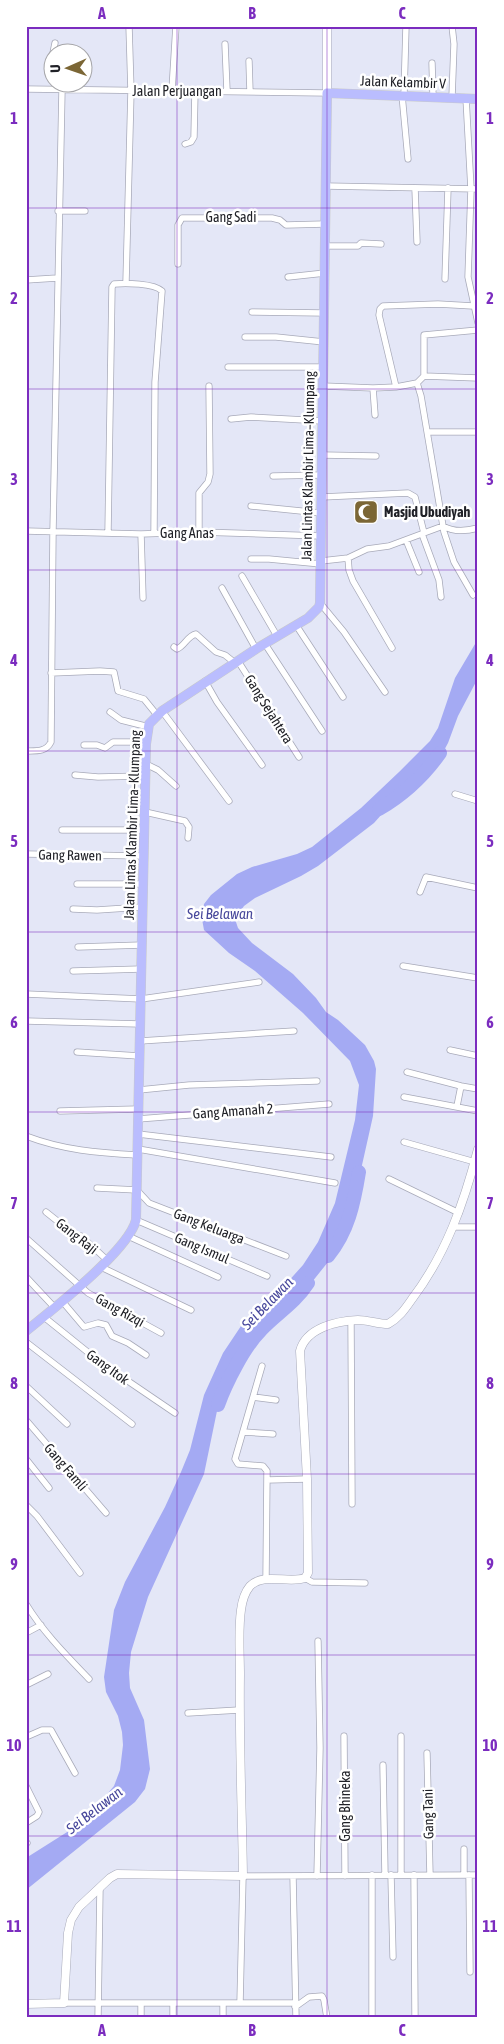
<svg xmlns="http://www.w3.org/2000/svg" width="504" height="2044" font-family="'Asap Condensed',sans-serif">
<style>
.water{fill:#a4aaf3}
.lines{fill:none;stroke-linecap:round;stroke-linejoin:round}
.river{stroke:#a4aaf3;stroke-width:14}
.minor-casing{stroke:#a8aab9;stroke-width:7}
.tertiary-casing{stroke:#a8aab9;stroke-width:9}
.primary-casing{stroke:#c9cacb;stroke-width:10}
.minor{stroke:#fff;stroke-width:5.5}
.tertiary{stroke:#fff;stroke-width:8}
.primary{stroke:#babdfe;stroke-width:9}
.grid{fill:none;stroke:#7b2cbf;stroke-width:1;stroke-opacity:0.55}
.labels{text-anchor:middle;dominant-baseline:central;stroke-width:5;stroke-linejoin:round;paint-order:stroke}
.street-label{font-size:14px;fill:#202127;stroke:#fff}
.poi-label{font-size:14px;font-weight:bold;fill:#202127;stroke:#fff;text-anchor:start}
.water-label{font-size:15px;font-style:italic;fill:#47479b;stroke:#fff}
.neatline{fill:none;stroke:#7b2cbf;stroke-width:2}
.grid-label{font-size:16px;text-anchor:middle;font-weight:bold;fill:#7b2cbf}
</style>
<rect width="100%" height="100%" fill="#e4e7f7"/>
<path class="water" d="M478 639V678L458 716 448 743 441 756 398 796 374 823 318 866 301 876 255 898 244 906 237 916 236 922 238 928 252 943 293 974 316 998 326 1012 338 1020 365 1045 374 1061 376 1069 373 1116 358 1183 341 1239 332 1257 304 1292 270 1319 256 1334 234 1363 217 1411 204 1474 148 1597 131 1652 129 1673 130 1688 144 1720 150 1769 145 1789 135 1802 26 1890V1858L83 1822 114 1786 120 1770 123 1745 122 1732 118 1716 106 1692 104 1677 114 1610 125 1582 165 1507 181 1472 190 1450 204 1395 223 1353 247 1317 261 1302 285 1285 303 1265 318 1242 335 1203 355 1120 359 1085 350 1061 303 1013 255 971 229 953 204 930 202 919 204 904 211 895 237 874 252 867 297 854 312 847 361 808 399 772 430 741 438 728 455 678Z"/>
<g class="lines">
<path class="river" d="M379 809C405 794 423 777 440 753
M328 1256C348 1232 354 1203 359 1172
M218 1405C226 1383 244 1347 261 1330 276 1314 295 1303 308 1283"/>
<defs>
<path id="minor" d="M452 26 454 44 452 97
M225 44 227 91
M52 58 55 43
M249 61 250 92
M432 63 433 96
M26 89 327 93
M172 90 176 26
M402 95 408 159
M404 95 406 26
M466 98 471 189 468 277 478 323
M185 144 191 142 194 137 195 91
M326 186 478 189
M415 188 417 242
M58 211H85
M325 246H358L361 243 381 244
M178 264V225L182 218H272L280 220 286 225 325 224
M288 277 325 273
M445 279 448 188
M26 280 57 278
M126 282 131 91 129 26
M252 312 324 313
M245 337H276L324 342
M228 367H323
M424 376V335L478 330
M417 383 421 396 444 532 454 562 473 595
M323 386 373 388 396 387 379 315 380 309 383 306 438 304 473 306
M396 387 417 383 424 376 478 378
M373 388 375 415
M231 419 251 417 323 421
M428 432H478
M322 455 376 456
M273 476 322 475
M251 506 321 513
M26 531 141 534 199 532 321 536
M108 532 112 287 114 284C125 283 154 283 162 291L155 382 154 533
M199 532V493L208 482 210 474 209 386
M424 533 443 526C453 532 467 531 478 528
M141 534 143 598
M422 534 439 580 441 597
M406 540 419 572
M348 558 349 570 353 581 392 648
M251 559H269L321 564
M321 561 348 558 367 549 389 546 424 533 415 497 408 493 322 497
M242 576 277 636
M222 588 256 649
M320 603 344 632 385 692
M296 625 343 697
M265 644 322 731
M174 647 177 649C185 646 187 636 196 634L216 652 225 655 235 663
M238 661 299 757
M51 673 100 671 114 672 118 691 144 699 157 715
M205 681 217 702 262 765
M162 711 229 801
M110 712 121 720 149 727
M84 745H97L105 748 113 742H146
M26 751C37 751 46 752 51 742L53 531 62 90 60 82
M146 764 158 770 176 786
M75 775 98 777 145 776
M455 794 478 801
M145 812 185 821 189 827 188 838
M62 830H144
M26 854 144 856
M77 884H143
M420 892 426 877 478 888
M73 909 97 910 143 907
M78 947 142 945
M403 966 478 978
M73 971 141 969
M26 994 141 999 259 982
M26 1021 140 1024
M140 1041 294 1031
M450 1050 478 1056
M77 1052 139 1056
M407 1072 461 1086 478 1089
M139 1090 189 1085 317 1081
M404 1097 478 1111
M457 1106 461 1086
M60 1111 138 1109
M138 1119 329 1104
M138 1134 331 1157
M26 1136C63 1150 98 1153 137 1155
M404 1142 475 1162
M138 1149 335 1183
M389 1179 459 1213
M97 1188 137 1190 149 1203 286 1256
M46 1212 75 1235 81 1236 107 1260
M136 1220 267 1276
M453 1227H478
M128 1236 218 1277
M26 1238 88 1293 161 1333
M101 1267 191 1310
M26 1277 55 1308
M62 1301 84 1327 98 1323 106 1325 112 1336 128 1343 146 1355
M44 1317 100 1362 175 1413
M351 1321 352 1504
M26 1342 132 1424
M262 1366 235 1459 238 1464 263 1466 267 1471 266 1579
M26 1386 67 1424
M253 1397 276 1400
M26 1420 106 1513
M243 1432 273 1434
M26 1459 49 1488
M267 1480 307 1479
M26 1505 37 1516 80 1573
M305 1578 312 1582 365 1583
M26 1604C43 1632 66 1655 89 1679
M26 1633 41 1625
M26 1685 48 1674
M188 1713 239 1710
M344 1736 345 1876
M401 1736V1875
M26 1737 42 1730H51L75 1773
M427 1753 430 1875
M383 1765 385 1875
M26 1786 39 1812 37 1816 26 1823
M26 1842 27 1843
M464 1849V1875
M391 1875 393 1957
M414 1875 415 2018
M469 1875 470 1972
M293 1876 296 2018
M317 1876 320 1748 318 1641
M64 2003H240L243 1876 478 1875
M173 2003V2018
M223 2003V2018
M240 2003H295
M295 2007 309 1997 322 1996 324 2000 327 2018
M98 2018 100 1888
M141 2018V2003
M372 2018V1875"/>
<path id="tertiary" d="M327 93V26
M26 2004 64 2003 68 1933 71 1920 79 1907 110 1878 117 1874 243 1876C242 1809 239 1742 240 1675 240 1654 238 1631 241 1610 242 1602 245 1592 250 1586 264 1572 289 1584 305 1578L308 1573 307 1479 300 1351C306 1328 336 1321 358 1320 368 1320 378 1324 388 1324 399 1318 405 1309 412 1299 446 1254 464 1203 478 1149"/>
<path id="primary" d="M26 1331C52 1310 129 1250 136 1220L146 744 149 724 162 711 256 649 308 618 319 607 320 603 327 93 478 99"/>
</defs>
<use href="#minor" class="minor-casing"/>
<use href="#tertiary" class="tertiary-casing"/>
<use href="#primary" class="primary-casing"/>
<use href="#minor" class="minor"/>
<use href="#tertiary" class="tertiary"/>
<use href="#primary" class="primary"/>
</g>
<path class="grid" d="M177 26V2018M327 26V2018M26 208H478M26 389H478M26 570H478M26 751H478M26 932H478M26 1112H478M26 1293H478M26 1474H478M26 1655H478M26 1836H478"/>
<defs>
<symbol id="mosque-square" viewBox="-11 -11 22 22"><rect x="-9" y="-9" width="18" height="18" rx="4" fill="#7b6635" stroke="#fff"/><path d="M3.5-4.9A6 6 0 1 0 3.5 4.9A5 5 0 1 1 3.5-4.9Z" fill="#fff"/></symbol>
</defs>
<g fill-rule="evenodd">
<use href="#mosque-square" x="352" y="498" width="28" height="28"/>
</g>
<g class="labels">
<g class="street-label">
<text transform="translate(403 82) rotate(2)">Jalan Kelambir V</text>
<text x="177" y="91">Jalan Perjuangan</text>
<text x="231" y="217">Gang Sadi</text>
<text transform="translate(308 466) rotate(-89)">Jalan Lintas Klambir Lima–Klumpang</text>
<text x="187" y="533">Gang Anas</text>
<text transform="translate(269 709) rotate(58)">Gang Sejahtera</text>
<text transform="translate(132 825) rotate(-88)">Jalan Lintas Klambir Lima–Klumpang</text>
<text transform="translate(70 855) rotate(1)">Gang Rawen</text>
<text transform="translate(233 1111) rotate(-4)">Gang Amanah 2</text>
<text transform="translate(209 1226) rotate(21)">Gang Keluarga</text>
<text transform="translate(77 1236) rotate(38)">Gang Raji</text>
<text transform="translate(202 1248) rotate(23)">Gang Ismul</text>
<text transform="translate(120 1310) rotate(29)">Gang Rizqi</text>
<text transform="translate(108 1367) rotate(36)">Gang Itok</text>
<text transform="translate(66 1467) rotate(49)">Gang Famli</text>
<text transform="translate(345 1806) rotate(-90)">Gang Bhineka</text>
<text transform="translate(428 1814) rotate(-91)">Gang Tani</text>
</g>
<g class="poi-label">
<text x="384" y="512">Masjid Ubudiyah</text>
</g>
<g class="water-label">
<text x="220" y="913">Sei Belawan</text>
<text transform="translate(267 1303) rotate(-46)">Sei Belawan</text>
<text transform="translate(94 1810) rotate(-38)">Sei Belawan</text>
</g>
</g>
<rect width="504" height="2044" fill="none" stroke="#ffffff" stroke-width="55"/>
<g transform="translate(68 68) rotate(268)"><circle r="24" fill="#ffffff" stroke="#a6a6a9"/>
<path d="M0-4L9 19L0 12L-9 19Z" fill="#7b6635"/>
<text y="-8" font-size="14" font-weight="bold" text-anchor="middle" fill="#202127">U</text>
</g>
<rect x="28" y="28" width="448" height="1988" class="neatline"/>
<g class="grid-label">
<text x="102" y="19">A</text>
<text x="252" y="19">B</text>
<text x="402" y="19">C</text>
<text x="14" y="124">1</text>
<text x="490" y="124">1</text>
<text x="14" y="304">2</text>
<text x="490" y="304">2</text>
<text x="14" y="485">3</text>
<text x="490" y="485">3</text>
<text x="14" y="666">4</text>
<text x="490" y="666">4</text>
<text x="14" y="847">5</text>
<text x="490" y="847">5</text>
<text x="14" y="1028">6</text>
<text x="490" y="1028">6</text>
<text x="14" y="1209">7</text>
<text x="490" y="1209">7</text>
<text x="14" y="1389">8</text>
<text x="490" y="1389">8</text>
<text x="14" y="1570">9</text>
<text x="490" y="1570">9</text>
<text x="14" y="1751">10</text>
<text x="490" y="1751">10</text>
<text x="14" y="1932">11</text>
<text x="490" y="1932">11</text>
<text x="102" y="2036">A</text>
<text x="252" y="2036">B</text>
<text x="402" y="2036">C</text>
</g>
</svg>
